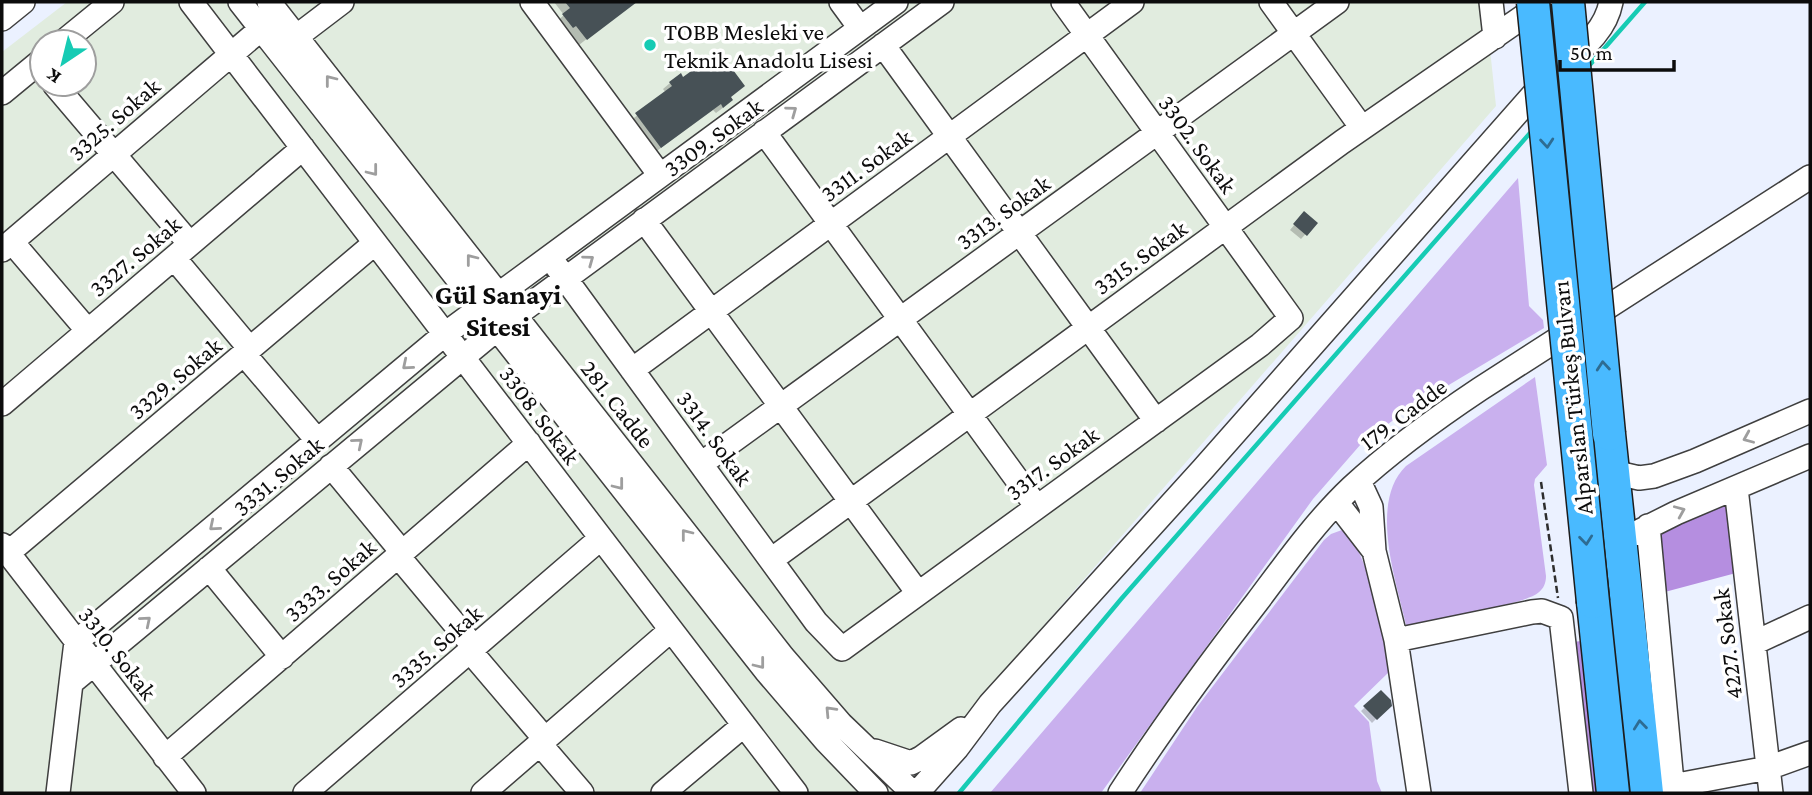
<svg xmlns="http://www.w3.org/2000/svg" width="1812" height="795" font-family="'Crimson Pro',serif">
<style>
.industrial{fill:#e1ecdf;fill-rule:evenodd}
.green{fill:#c9b0ee}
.forest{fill:#b58ee0}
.shadow{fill:#0003}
.building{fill:#475156}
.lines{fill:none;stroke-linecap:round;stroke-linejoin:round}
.minor-casing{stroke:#3f3f3f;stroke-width:26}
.highway-casing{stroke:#1d1d1d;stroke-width:35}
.path{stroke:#2e2e2e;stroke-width:2.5;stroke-dasharray:7 3.5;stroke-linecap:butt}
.minor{stroke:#fff;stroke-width:23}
.highway{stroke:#49baff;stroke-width:32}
.rail{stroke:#16cbb4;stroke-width:4.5}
.highway-bridge-casing{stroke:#1d1d1d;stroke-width:35;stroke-linecap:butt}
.highway-bridge{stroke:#49baff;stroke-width:32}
.oneway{stroke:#9e9e9e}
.oneway2{stroke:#2e6c92}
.poi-dot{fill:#16cbb4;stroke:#fff;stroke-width:2.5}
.labels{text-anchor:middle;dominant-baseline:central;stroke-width:7;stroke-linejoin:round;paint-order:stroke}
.poi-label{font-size:24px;fill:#0c0c0c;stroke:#fff;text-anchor:start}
.street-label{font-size:24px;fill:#0c0c0c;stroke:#fff}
.quarter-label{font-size:28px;font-weight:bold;fill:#0c0c0c;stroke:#fff}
</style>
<rect width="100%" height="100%" fill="#ebf1ff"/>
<path class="industrial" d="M67 2H1485L1496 106 898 793H2V52ZM42 42H84V84H42Z"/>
<path class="green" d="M1518 178 1529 306 1543 320 1544 328 1407 410 1361 444 1313 499 1101 793H990Z
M1535 377 1547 465 1535 479 1534 485 1546 576C1546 594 1531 597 1516 602L1407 629C1397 583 1368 503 1406 466Z
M1342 530C1368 544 1384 641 1390 671L1354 706 1369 722 1377 781 1382 793H1140L1197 707 1324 540 1331 534Z"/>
<path class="forest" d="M1723 503 1730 506 1736 573 1661 593 1655 531Z
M1582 641 1598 793H1589L1572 642Z"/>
<path class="shadow" d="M554 2H622L626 8 579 45 569 31 565 34 556 22 564 15Z
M683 79 729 97 724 107 716 113 713 110 654 153 630 121 666 93 663 89 670 83Z
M1300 218 1315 224 1301 239 1290 230Z
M1381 692 1390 705 1372 723 1361 711Z"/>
<path class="building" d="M565 2H637L587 40 576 26 573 28 562 14 570 8Z
M719 51 745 86 731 97 733 100 723 108 721 104 661 148 635 113 672 86 669 82 681 73 683 77Z
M1304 211 1318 223 1307 236 1293 224Z
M1381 690 1391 700 1392 706 1377 720 1363 706Z"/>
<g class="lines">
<defs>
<path id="minor" d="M191 2 796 793
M240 2 766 671 826 741 876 793
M269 2 783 657 841 724 913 793
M532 2 659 174
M841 2 860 28
M896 2 445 334 76 642 71 683 497 329 942 2
M1271 2 1362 128
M1491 2 1495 37
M2 19 23 2
M296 37 342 2
M63 42 112 2
M883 45 1156 421
M54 84 190 244
M2 93 42 60
M764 132 1037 507
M644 220 918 593
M12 242 88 331
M2 250 261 29
M174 258 250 349
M557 267 816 622 842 649 1260 345 1291 318 1063 2
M244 354 317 440
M632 370 1132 2
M2 404 303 148
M701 464 1337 2
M331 466 402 552
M1613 472 1639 478 1654 476 1695 461 1810 411
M1359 481 1371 507 1374 551 1396 640 1419 793
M1736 488 1771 793
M1337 503 1374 551
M1648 526 1673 793
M1634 534 1676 513 1810 456
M2 545 194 793
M8 553 375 243
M398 556 474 647
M771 560 1342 142 1543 3
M209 568 282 657
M1396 640 1532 612 1542 611 1561 618 1581 793
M1754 643 1810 617
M470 651 545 739
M540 744 582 793
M875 751 911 763 921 758 961 729
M165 757 529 443
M1672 786 1768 768 1810 753
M58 793 71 683
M305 793 601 538
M483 793 671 630
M663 793 744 725
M917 793 957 748 990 704 1203 469 1548 78C1572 54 1604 38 1611 2
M1120 793C1163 727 1209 664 1257 602 1287 562 1316 521 1352 487 1392 450 1435 419 1480 389L1810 177"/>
<path id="highway" d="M1609 434 1647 793
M1593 602 1613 793"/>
</defs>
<use href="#minor" class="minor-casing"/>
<use href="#highway" class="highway-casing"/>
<path class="path" d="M1541 482 1558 598"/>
<use href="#minor" class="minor"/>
<use href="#highway" class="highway"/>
<path class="rail" d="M959 793 1122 598 1645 2"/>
<defs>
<path id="highway-bridge" d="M1533 2 1593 602
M1568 2 1609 434"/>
</defs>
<use href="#highway-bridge" class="highway-bridge-casing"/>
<use href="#highway-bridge" class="highway-bridge"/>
</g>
<defs><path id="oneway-chevron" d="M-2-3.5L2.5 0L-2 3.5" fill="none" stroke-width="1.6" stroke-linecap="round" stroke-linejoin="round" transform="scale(1.75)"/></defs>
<g class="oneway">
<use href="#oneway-chevron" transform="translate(330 80) rotate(-128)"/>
<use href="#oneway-chevron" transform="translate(792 111) rotate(-36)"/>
<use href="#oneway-chevron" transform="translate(373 171) rotate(52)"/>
<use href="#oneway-chevron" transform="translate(471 259) rotate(-128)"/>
<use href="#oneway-chevron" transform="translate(589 260) rotate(-36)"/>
<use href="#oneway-chevron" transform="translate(407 365) rotate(140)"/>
<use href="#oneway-chevron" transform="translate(1748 438) rotate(157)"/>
<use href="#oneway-chevron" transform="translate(358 443) rotate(-40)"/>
<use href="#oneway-chevron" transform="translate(619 485) rotate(52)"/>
<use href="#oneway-chevron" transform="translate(1680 511) rotate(-23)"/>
<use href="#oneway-chevron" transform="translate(214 526) rotate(140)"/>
<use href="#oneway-chevron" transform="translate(686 534) rotate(-128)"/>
<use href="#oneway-chevron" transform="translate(146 621) rotate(-40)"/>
<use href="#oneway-chevron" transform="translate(760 664) rotate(52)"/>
<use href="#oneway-chevron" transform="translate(830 711) rotate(-133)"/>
</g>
<g class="oneway2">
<use href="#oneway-chevron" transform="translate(1547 143) rotate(85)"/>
<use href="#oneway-chevron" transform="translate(1603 366) rotate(-95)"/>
<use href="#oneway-chevron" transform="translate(1586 540) rotate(84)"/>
<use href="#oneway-chevron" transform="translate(1640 725) rotate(-96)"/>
</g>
<circle class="poi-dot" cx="650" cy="45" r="7"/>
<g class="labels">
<g class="poi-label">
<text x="664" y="31">TOBB Mesleki ve<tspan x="664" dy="28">Teknik Anadolu Lisesi</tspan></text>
</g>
<g class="street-label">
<text transform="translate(114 119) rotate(-41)">3325. Sokak</text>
<text transform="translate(713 137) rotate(-36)">3309. Sokak</text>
<text transform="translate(1198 144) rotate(54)">3302. Sokak</text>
<text transform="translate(866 165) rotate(-36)">3311. Sokak</text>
<text transform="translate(1003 212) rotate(-36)">3313. Sokak</text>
<text transform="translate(135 256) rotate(-40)">3327. Sokak</text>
<text transform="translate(1140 257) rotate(-36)">3315. Sokak</text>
<text transform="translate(175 378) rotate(-40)">3329. Sokak</text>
<text transform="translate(1572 398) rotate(-96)">Alparslan Türkeş Bulvarı</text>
<text transform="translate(618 404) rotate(52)">281. Cadde</text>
<text transform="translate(1403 414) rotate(-37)">179. Cadde</text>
<text transform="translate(540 415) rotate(53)">3308. Sokak</text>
<text transform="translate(715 438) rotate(54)">3314. Sokak</text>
<text transform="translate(1052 463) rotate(-36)">3317. Sokak</text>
<text transform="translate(278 476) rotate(-40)">3331. Sokak</text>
<text transform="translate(330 580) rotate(-41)">3333. Sokak</text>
<text transform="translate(1727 644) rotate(-97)">4227. Sokak</text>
<text transform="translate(436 646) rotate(-41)">3335. Sokak</text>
<text transform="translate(118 653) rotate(52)">3310. Sokak</text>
</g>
<g class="quarter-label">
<text x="498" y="294">Gül Sanayi<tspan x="498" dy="32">Sitesi</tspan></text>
</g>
</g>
<rect width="1812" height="795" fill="none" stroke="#0c0c0c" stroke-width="7"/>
<g transform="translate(63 63) rotate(215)"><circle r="33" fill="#ffffff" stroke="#9e9e9e" stroke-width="2"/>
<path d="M0-5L12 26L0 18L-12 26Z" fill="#16cbb4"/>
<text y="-10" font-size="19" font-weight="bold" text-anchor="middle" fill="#0c0c0c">K</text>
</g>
<path d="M1560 60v10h114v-10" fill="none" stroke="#0c0c0c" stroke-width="3.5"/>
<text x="1570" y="60" font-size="21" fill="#0c0c0c" stroke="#ffffff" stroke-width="5" paint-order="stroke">50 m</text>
</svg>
